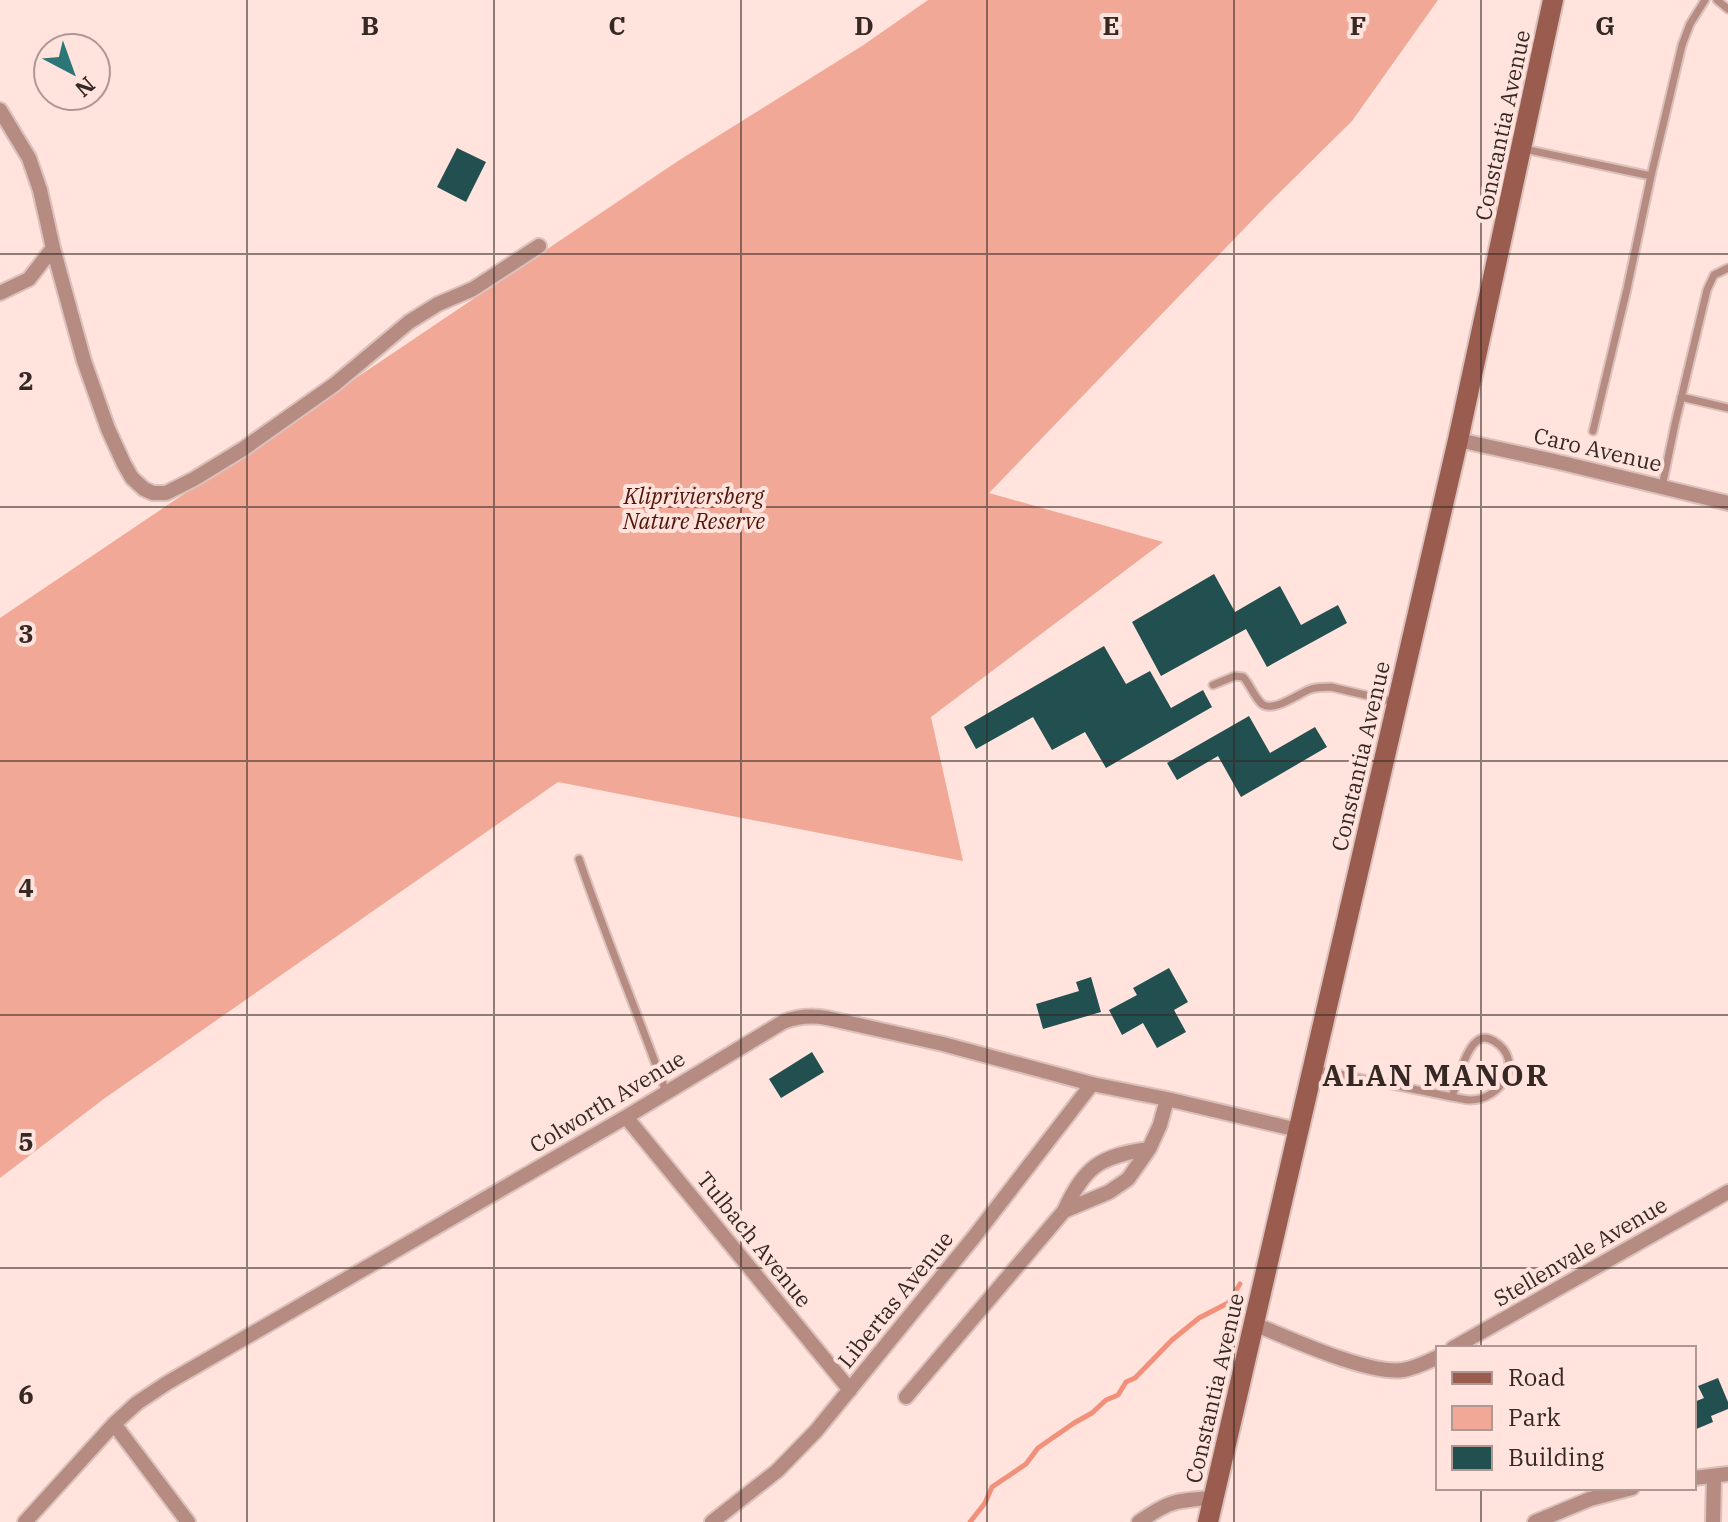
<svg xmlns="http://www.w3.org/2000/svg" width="1728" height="1522" font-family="'IBM Plex Serif',serif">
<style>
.green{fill:#f2a897}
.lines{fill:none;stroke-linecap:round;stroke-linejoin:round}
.stream{stroke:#f2917b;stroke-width:5}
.building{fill:#224f50}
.lane-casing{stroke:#dbc1bb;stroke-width:11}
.street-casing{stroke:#dbc1bb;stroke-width:18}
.secondary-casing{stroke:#dbc1bb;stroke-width:24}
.lane{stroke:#b68b81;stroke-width:7}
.street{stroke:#b68b81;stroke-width:14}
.secondary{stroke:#9a5c4f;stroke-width:20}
.grid{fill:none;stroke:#352825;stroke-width:2;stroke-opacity:0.55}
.labels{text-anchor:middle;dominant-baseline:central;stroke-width:8;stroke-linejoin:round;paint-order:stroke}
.street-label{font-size:22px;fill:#352825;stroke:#ffe3dc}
.park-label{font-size:22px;font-style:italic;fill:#501408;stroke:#ffe3dc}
.district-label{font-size:30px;font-weight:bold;letter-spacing:2px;fill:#352825;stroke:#ffe3dc}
.grid-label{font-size:26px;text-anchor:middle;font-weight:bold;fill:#352825;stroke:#ffe3dc;stroke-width:8;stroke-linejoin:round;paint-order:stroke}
</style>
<rect width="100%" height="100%" fill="#ffe3dc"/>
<path class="green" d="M928 0H1438L1352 121 1268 204 989 493 1163 542 931 717 963 861 558 782 105 1098 0 1178V618L678 161 862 46Z"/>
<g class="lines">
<path class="stream" d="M970 1522 985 1503 992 1487 1026 1464 1038 1448 1074 1423 1092 1413 1106 1400 1118 1395 1126 1382 1135 1378 1172 1340 1199 1318 1228 1303 1240 1284"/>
</g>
<path class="building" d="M457 148 486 162 466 202 437 187Z
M1214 574 1235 612 1280 586 1301 625 1338 605 1347 623 1267 667 1246 629 1161 676 1132 622Z
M1104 646 1126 684 1150 671 1171 708 1203 690 1212 707 1106 768 1085 732 1052 750 1033 717 976 749 964 727Z
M1249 716 1270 753 1315 727 1327 747 1241 797 1218 756 1177 780 1167 763Z
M1169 968 1188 1002 1174 1010 1186 1032 1157 1048 1143 1023 1122 1035 1109 1010 1137 995 1133 988Z
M1091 977 1101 1012 1043 1029 1036 1004 1079 991 1076 982Z
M812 1052 824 1072 781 1098 769 1079Z
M1718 1378 1728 1402V1409L1711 1416 1713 1422 1694 1430V1402L1704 1398 1698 1386Z"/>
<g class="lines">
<defs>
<path id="lane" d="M1717 0 1728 9
M1524 149 1651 176
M1681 397 1728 408
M1593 431 1627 289 1651 176 1682 45 1690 24 1705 0
M1662 487 1675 424 1707 290 1714 275 1728 268
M1213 685 1235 676 1243 677C1250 684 1254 697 1262 704 1274 713 1299 693 1311 689 1318 687 1324 687 1331 687L1395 702
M579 859C606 938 638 1014 666 1092
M1314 1069 1452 1097C1458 1098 1465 1100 1470 1100 1501 1100 1526 1061 1494 1041 1488 1038 1483 1036 1477 1041 1465 1050 1457 1082 1452 1097"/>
<path id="street" d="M0 110 29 158 40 190 53 248 29 279 0 293
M53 248 84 361 108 429 124 464 132 478 144 489 153 493H166L194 479 243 449 335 384 409 322 438 304 473 289 539 246
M1458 440 1554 461 1728 503
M626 1117 850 1390
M1064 1211C1085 1166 1100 1156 1149 1149
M1254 1324C1289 1338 1368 1375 1403 1370 1415 1368 1427 1362 1438 1357
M1453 1348 1728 1192
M906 1397 1064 1211 1109 1192 1128 1179 1149 1149 1160 1125 1167 1099
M114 1424 188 1522
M1694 1478 1728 1474
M25 1522 114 1424 137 1403 167 1383 626 1117 783 1022C798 1016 811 1015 827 1018L943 1044 1092 1084 1167 1099 1298 1130
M712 1522 777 1471 816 1431 974 1237 1092 1084
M1139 1522C1169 1501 1176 1500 1213 1498
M1535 1522 1590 1499 1632 1488
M1713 1522 1714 1476"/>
<path id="secondary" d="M1208 1522 1458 440 1553 0"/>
</defs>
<use href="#lane" class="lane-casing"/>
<use href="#street" class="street-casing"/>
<use href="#secondary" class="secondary-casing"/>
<use href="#lane" class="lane"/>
<use href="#street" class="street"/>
<use href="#secondary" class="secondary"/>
</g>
<path class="grid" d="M247 0V1522M494 0V1522M741 0V1522M987 0V1522M1234 0V1522M1481 0V1348M0 254H1728M0 507H1728M0 761H1728M0 1015H1728M0 1268H1728M1481 1488V1522"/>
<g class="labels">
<g class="street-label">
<text transform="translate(1502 125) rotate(-78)">Constantia Avenue</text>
<text transform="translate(1598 449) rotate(13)">Caro Avenue</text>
<text transform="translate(1360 756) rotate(-77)">Constantia Avenue</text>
<text transform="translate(607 1101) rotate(-31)">Colworth Avenue</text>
<text transform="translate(755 1239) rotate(51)">Tulbach Avenue</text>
<text transform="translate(1580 1251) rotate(-30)">Stellenvale Avenue</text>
<text transform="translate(895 1299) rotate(-51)">Libertas Avenue</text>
<text transform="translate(1214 1388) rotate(-77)">Constantia Avenue</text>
</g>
<g class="park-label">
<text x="694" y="495">Klipriviersberg<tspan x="694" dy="25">Nature Reserve</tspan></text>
</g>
<g class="district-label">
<text x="1436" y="1074">ALAN MANOR</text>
</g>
</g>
<g class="grid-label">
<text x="370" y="35">B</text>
<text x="617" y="35">C</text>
<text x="864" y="35">D</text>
<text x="1111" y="35">E</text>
<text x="1358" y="35">F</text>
<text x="1605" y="35">G</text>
<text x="26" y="390">2</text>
<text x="26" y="643">3</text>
<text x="26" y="897">4</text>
<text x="26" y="1151">5</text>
<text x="26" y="1404">6</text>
</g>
<rect x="1436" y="1346" width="260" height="144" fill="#ffe3dc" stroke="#ae9893" stroke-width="2"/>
<rect x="1452" y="1372" width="40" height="12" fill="#9a5c4f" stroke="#ae9893" stroke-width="2"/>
<text x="1508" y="1386" font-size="24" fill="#352825">Road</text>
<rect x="1452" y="1406" width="40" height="24" fill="#f2a897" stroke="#ae9893" stroke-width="2"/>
<text x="1508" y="1426" font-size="24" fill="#352825">Park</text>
<rect x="1452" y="1446" width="40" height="24" fill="#224f50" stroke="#ae9893" stroke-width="2"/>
<text x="1508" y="1466" font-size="24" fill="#352825">Building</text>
<g transform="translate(72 72) rotate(139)"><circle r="38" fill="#ffe3dc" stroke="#ae9893" stroke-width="2"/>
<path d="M0-6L14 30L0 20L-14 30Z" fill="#2c7677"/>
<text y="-12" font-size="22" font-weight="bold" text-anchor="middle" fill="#352825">N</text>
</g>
</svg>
